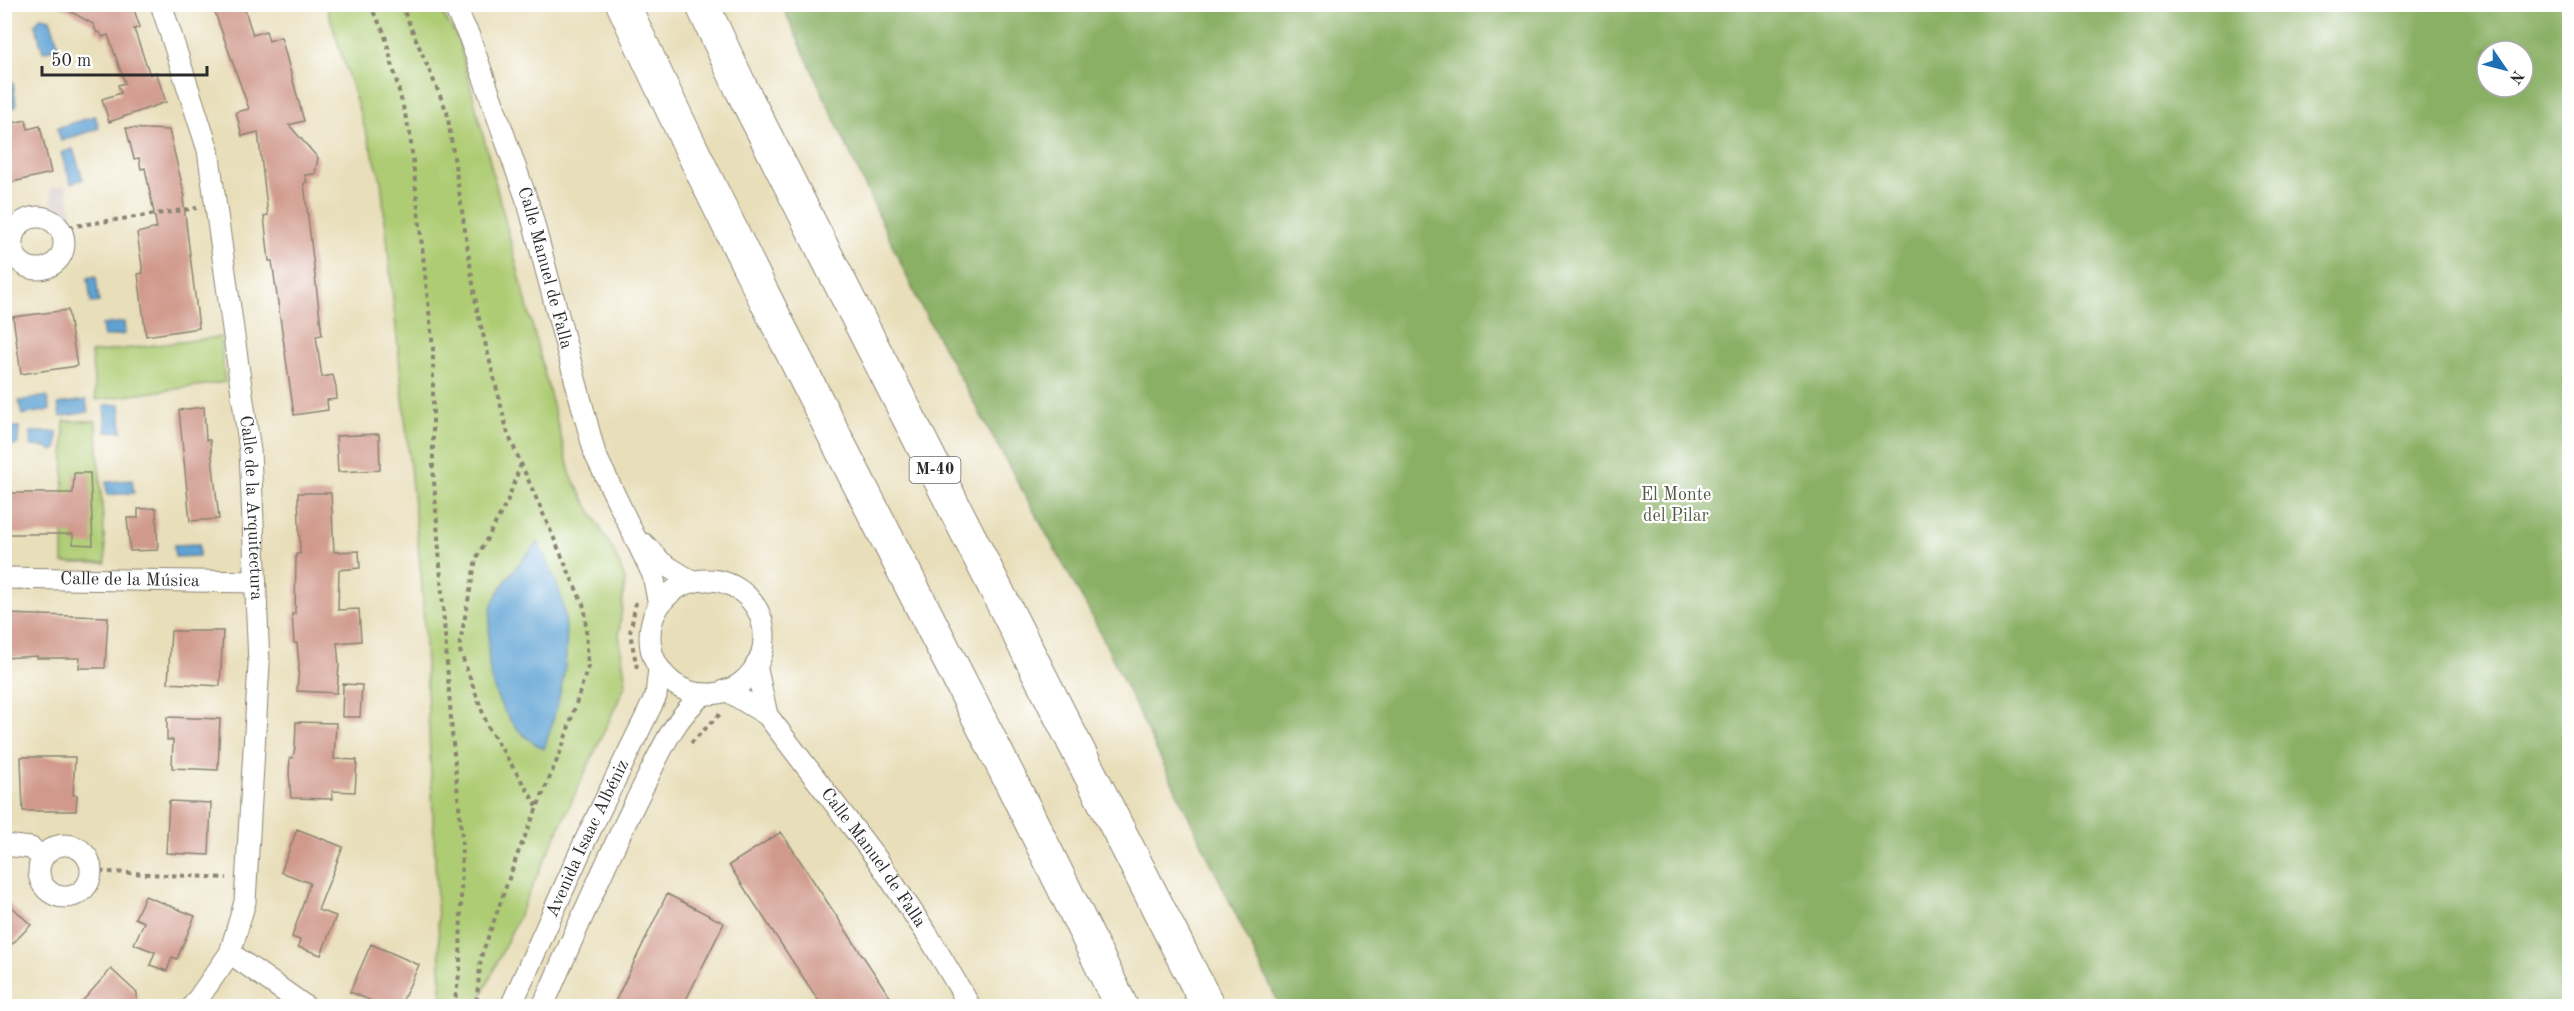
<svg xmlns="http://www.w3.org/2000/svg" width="2574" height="1011" font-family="'Old Standard TT',serif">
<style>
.industrial{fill:#d0c0bc}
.green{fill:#aecc73;stroke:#6c7c4f;stroke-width:1.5}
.forest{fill:#8ab065;stroke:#5a6e48;stroke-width:1.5;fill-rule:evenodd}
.water{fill:#5fa3d4;stroke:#456780;stroke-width:1.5}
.building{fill:#d0998b}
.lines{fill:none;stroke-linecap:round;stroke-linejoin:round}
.minor-casing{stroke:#8a8472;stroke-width:23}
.motorway-casing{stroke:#8a8472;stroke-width:35}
.path{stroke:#8a8472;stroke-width:4;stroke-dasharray:4.5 4.5;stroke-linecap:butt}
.minor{stroke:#fff;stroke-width:21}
.motorway{stroke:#fff;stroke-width:33}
.labels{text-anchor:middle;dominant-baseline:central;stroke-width:4.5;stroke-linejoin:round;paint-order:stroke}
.shield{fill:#fff;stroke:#6b6b6b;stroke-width:1.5}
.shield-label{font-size:16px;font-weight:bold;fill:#2b2b2b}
.street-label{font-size:18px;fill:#2b2b2b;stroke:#fff}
.park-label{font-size:18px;fill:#525b41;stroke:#fff}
</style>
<rect width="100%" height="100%" fill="#fff"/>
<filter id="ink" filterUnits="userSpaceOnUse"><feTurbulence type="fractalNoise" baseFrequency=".0167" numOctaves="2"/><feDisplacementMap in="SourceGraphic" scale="12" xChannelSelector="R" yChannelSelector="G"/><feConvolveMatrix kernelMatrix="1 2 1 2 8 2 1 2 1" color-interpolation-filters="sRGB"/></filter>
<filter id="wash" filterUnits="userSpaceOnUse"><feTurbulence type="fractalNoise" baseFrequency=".008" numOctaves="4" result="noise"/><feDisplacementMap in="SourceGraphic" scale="24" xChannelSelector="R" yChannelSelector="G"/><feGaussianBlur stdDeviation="1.35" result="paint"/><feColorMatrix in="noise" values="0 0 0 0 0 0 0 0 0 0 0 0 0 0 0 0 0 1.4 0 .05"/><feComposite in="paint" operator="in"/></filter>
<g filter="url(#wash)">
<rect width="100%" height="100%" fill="#e8deb9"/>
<path class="industrial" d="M66 185 73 221H71L64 211 52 204 50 188Z"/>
<path class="green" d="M326 5H437L458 38 571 476 615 554 625 579 619 635 626 684 477 1006H442L422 585 381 180Z
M220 337 225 382 96 400 91 353Z
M64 421H96L106 563H63Z"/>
<path class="forest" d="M782 5H2569V1006H1280L1094 620 919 303ZM2487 51H2523V87H2487Z"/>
<path class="water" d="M41 17 50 19 59 47 43 52 35 24Z
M13 83 16 107 5 108V84Z
M95 116 99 128 61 141 57 128Z
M73 149 83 179 71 183 61 153Z
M96 276 99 302 91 303 88 278Z
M124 322 125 334 104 337 102 325Z
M47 396 50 410 22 415 19 401Z
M86 400 88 412 60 417 58 404Z
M120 404 122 431 106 432 104 405Z
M5 427H19L18 444 13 445 9 440H5Z
M30 432H57V449L52 451 47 447 31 446Z
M132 480 134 493 107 495 106 482Z
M538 542C544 556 551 570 557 584 577 639 562 696 544 749 501 726 484 680 489 633 490 624 490 613 492 605 501 582 522 561 538 542Z
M199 544V556L175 557 174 545Z"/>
<g id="blocks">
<path class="building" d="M57 4H132L140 27 134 29 150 75 156 72 166 102 109 122 102 99 121 93 118 85 125 83 108 35 102 37 100 32 97 33 93 24Z
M212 4H243L253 35 266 31 269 41 281 37 304 121 289 125 318 158 315 174 305 175 307 182 304 183 322 335 316 336 322 377 333 375 336 387 337 399 327 400 328 410 294 415 272 261H269L264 216 268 215 258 132 242 136 236 112 249 109Z
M26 120 28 129 40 126 51 173 4 184V125Z
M126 128 169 130 185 197 183 198 199 328 146 336 138 274 143 273 137 233 157 228 145 168 141 169 139 158 134 159Z
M68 310 77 366 21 374 13 317Z
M204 407 206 440H210L219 519 190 521 179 410Z
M379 434 380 470 338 472 336 436Z
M74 473H90L93 545 73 544V534H9V529H4V493H73Z
M298 493H331L334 552 359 551 360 568 339 570 338 610 359 609 361 641 337 643 339 665 337 693 297 691 299 665 297 643H294L292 614H295L296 554H300Z
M156 508 158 550 130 551 127 518H138V509Z
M4 614 108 617 105 668H79L80 658H37V656L4 658Z
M171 631H223L220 686 168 683Z
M343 684 362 685 360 717H342Z
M167 717 220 719 218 770 172 768 173 740H167Z
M296 722 336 723 334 759 357 760 355 792 332 791V799L291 798 289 772 290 758H293L295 747Z
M21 757H75L73 795H77L76 811H23Z
M169 801 211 803 209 855 166 853Z
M297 829 343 847 318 910 336 916 321 955 298 947 300 940 292 937 310 883 281 872Z
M781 832 896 1006H822L729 865Z
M667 894 724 923 683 1006H613Z
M145 896 195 916 177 959 172 957 167 971 150 965 155 952 134 944 144 922 135 918Z
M4 899 31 925 4 952Z
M371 944 419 965 400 1006H384L350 992Z
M111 969 137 993V1000L131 1006H78Z"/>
</g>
</g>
<g filter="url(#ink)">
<use href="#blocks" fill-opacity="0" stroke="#8a8472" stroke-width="1.5"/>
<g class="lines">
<defs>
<g id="minor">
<path id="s1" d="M161 4 208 150 250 451 259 664 245 902 230 953 193 1006"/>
<path id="s2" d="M453 4 469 36 529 206 595 454 653 575 659 605"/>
<circle cx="38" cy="243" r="26"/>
<path d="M644 544 662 563 693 582"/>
<path id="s3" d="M4 578 255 582"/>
<circle cx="707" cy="637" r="57"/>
<path d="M756 665 767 715"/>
<path id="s4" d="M726 690 767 715 877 859 929 937 970 1006"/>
<path d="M4 845 31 848 42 857"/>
<circle cx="65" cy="871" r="26"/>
<path d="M230 953 305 1006"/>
<path id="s5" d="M511 1006 585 841 656 696 659 668"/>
<path d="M543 1006C575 933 606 860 642 789 659 755 674 717 704 694"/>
</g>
<path id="motorway" d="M623 4C779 344 961 669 1121 1006
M702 4 741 88 1208 1006"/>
</defs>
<use href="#minor" class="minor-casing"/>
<use href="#motorway" class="motorway-casing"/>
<path class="path" d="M369 4 384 32 410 134 433 348V467L452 733 462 837 460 969 454 1006
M401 4 447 112 477 310 508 434 585 609 588 666 562 748 518 853 481 957 476 1006
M60 228 197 208
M521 464 507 502 476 559 459 648 488 727 537 806
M636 602 630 633 637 668
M691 743 721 713
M91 871 227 878"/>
<use href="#minor" class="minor"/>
<use href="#motorway" class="motorway"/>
</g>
</g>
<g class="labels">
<rect class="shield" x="909.5" y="457" width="51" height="26" rx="4.5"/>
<g class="shield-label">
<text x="935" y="470">M-40</text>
</g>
<g class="street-label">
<text stroke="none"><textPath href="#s2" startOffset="280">Calle Manuel de Falla</textPath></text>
<text stroke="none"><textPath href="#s1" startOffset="514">Calle de la Arquitectura</textPath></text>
<text stroke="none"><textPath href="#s3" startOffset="126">Calle de la Música</textPath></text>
<text stroke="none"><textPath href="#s5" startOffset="184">Avenida Isaac Albéniz</textPath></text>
<text stroke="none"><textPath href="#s4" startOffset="226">Calle Manuel de Falla</textPath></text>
</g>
<g class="park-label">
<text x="1676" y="495">El Monte<tspan x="1676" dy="21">del Pilar</tspan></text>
</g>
</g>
<rect width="2574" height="1011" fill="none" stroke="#fff" stroke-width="24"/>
<g transform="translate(2505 69) rotate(125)"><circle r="28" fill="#ffffff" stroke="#aaaaaa" stroke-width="1.5"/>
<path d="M0-4.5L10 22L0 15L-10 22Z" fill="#1f6fb2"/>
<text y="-9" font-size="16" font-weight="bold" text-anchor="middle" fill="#2b2b2b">N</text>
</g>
<path d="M42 66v9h165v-9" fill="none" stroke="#2b2b2b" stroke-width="3"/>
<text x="51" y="66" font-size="18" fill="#2b2b2b" stroke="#ffffff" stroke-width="4.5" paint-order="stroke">50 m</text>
</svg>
